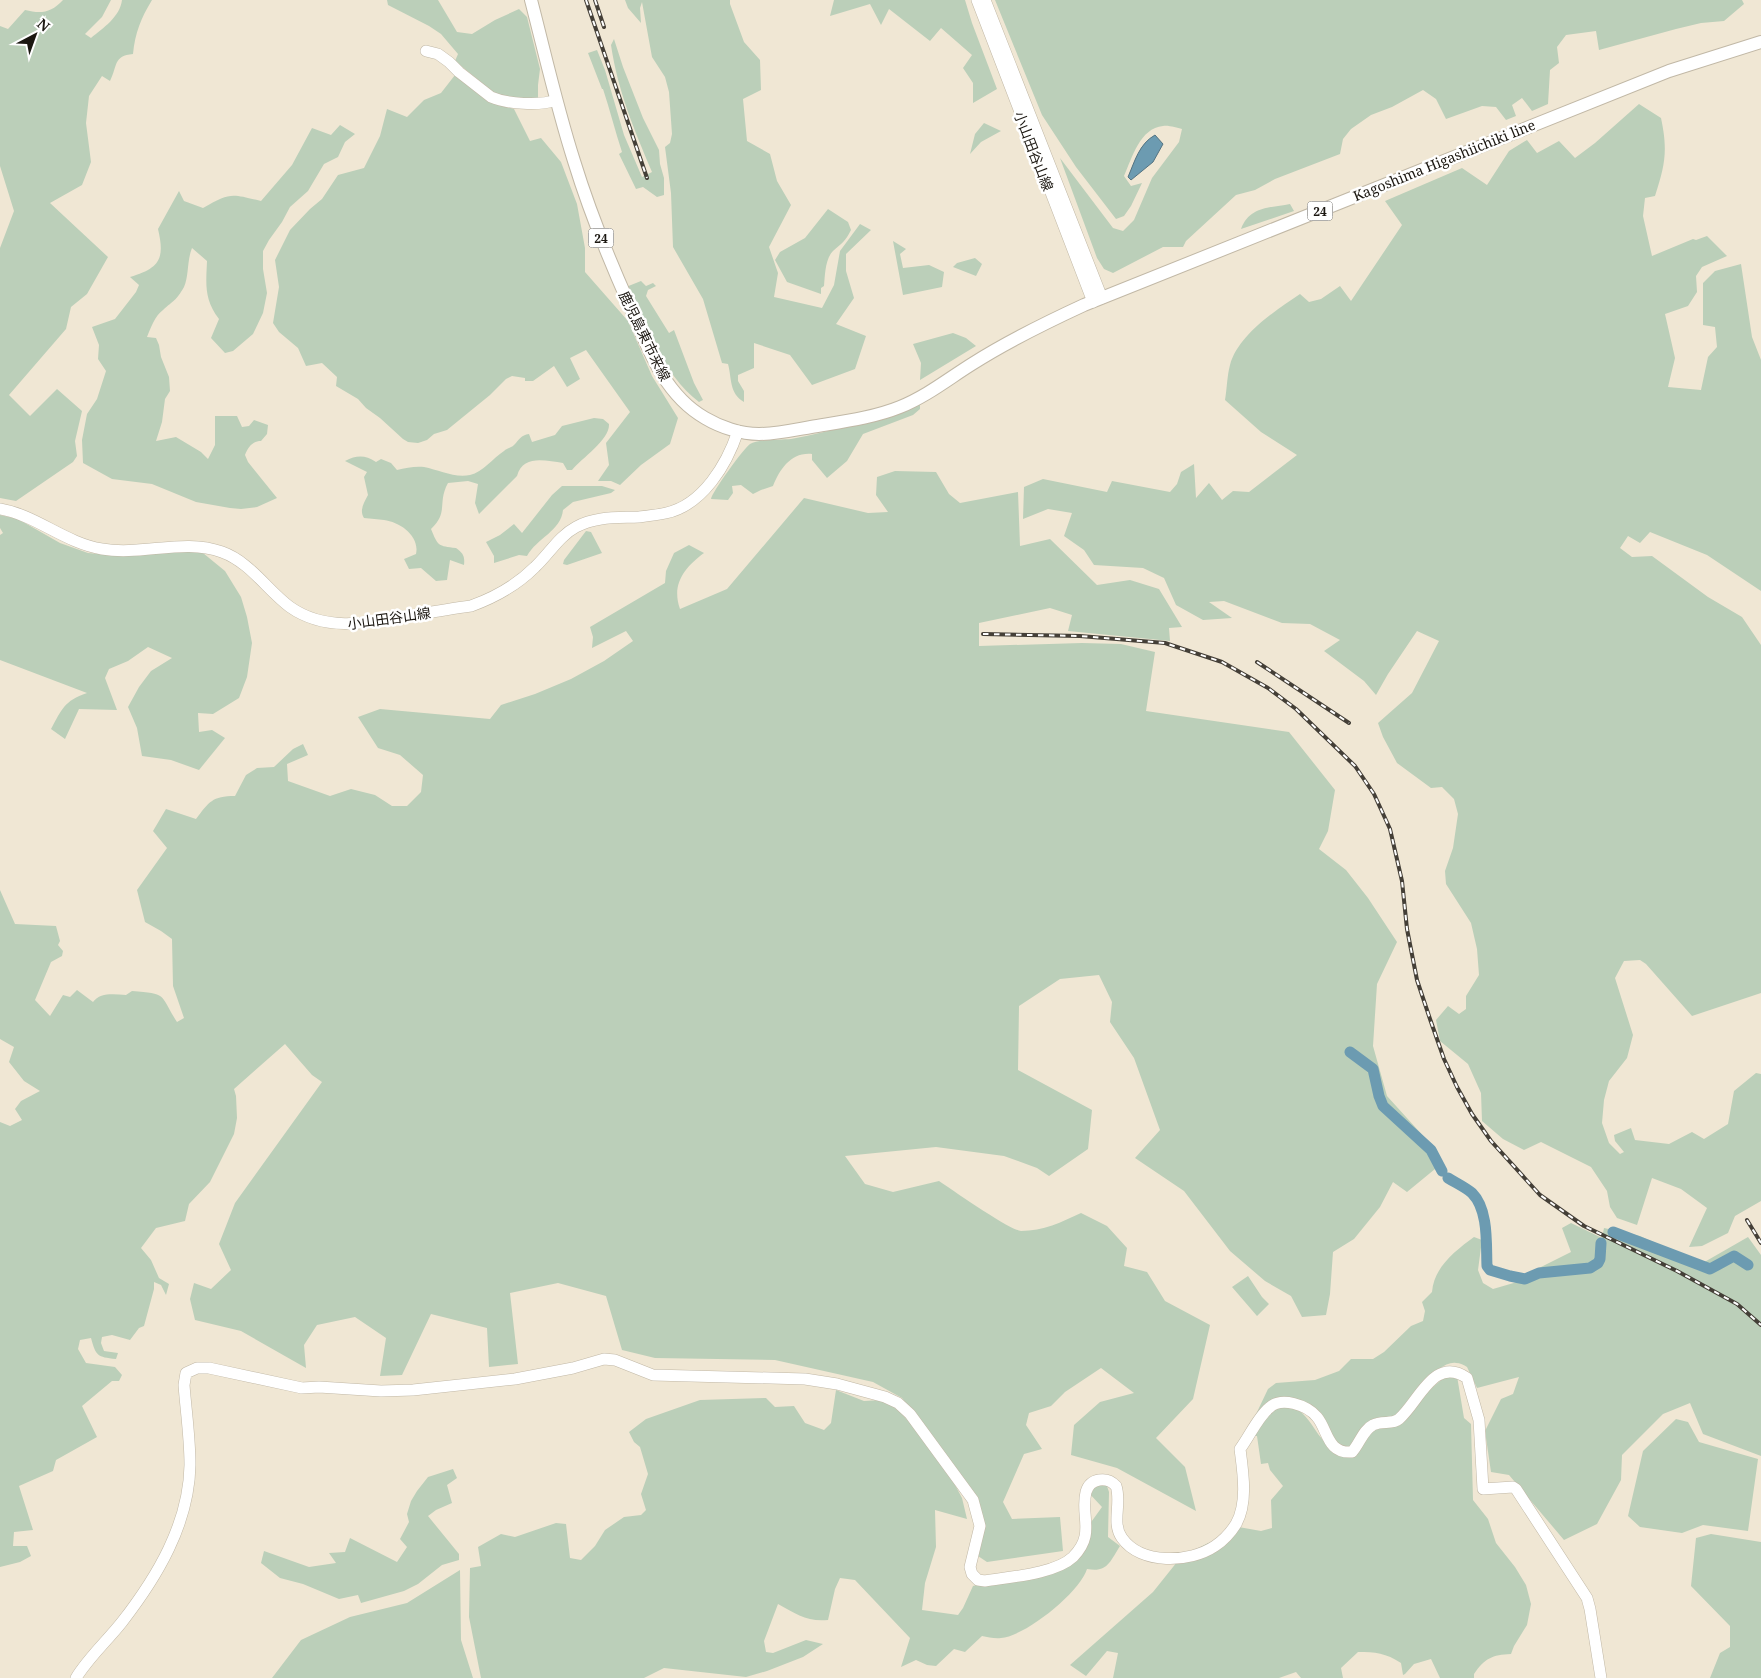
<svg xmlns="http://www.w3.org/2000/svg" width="1761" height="1678" font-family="'Noto Serif','Noto Sans JP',serif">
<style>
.green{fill:#bbcfb9}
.water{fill:#6c9bb1;stroke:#547381}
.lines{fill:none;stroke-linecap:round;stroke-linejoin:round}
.river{stroke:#6c9bb1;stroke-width:11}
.secondary-casing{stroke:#c1b8a6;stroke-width:12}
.primary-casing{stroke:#c1b8a6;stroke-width:14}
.secondary{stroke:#fff;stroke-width:11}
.primary{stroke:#fff;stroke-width:12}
.rail-casing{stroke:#443f37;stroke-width:4}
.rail{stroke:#fff;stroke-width:2;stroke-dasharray:5.5;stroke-linecap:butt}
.labels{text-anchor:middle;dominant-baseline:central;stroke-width:5;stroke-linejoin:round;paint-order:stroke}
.shield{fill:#fff;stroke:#5f5d58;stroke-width:1}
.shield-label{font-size:12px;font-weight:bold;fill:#1b1711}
.street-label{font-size:14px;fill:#1b1711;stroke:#fff}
</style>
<rect width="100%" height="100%" fill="#f0e7d4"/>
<path class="green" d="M63 0H111L102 17 85 34 91 38C103 28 120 17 122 0H152C141 18 135 33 133 54 113 56 118 65 110 81L102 76 89 96 86 123 91 162 82 185 50 203 108 257 87 294 71 307 66 329 9 395 30 416 57 389 82 411 75 441 77 456 73 462 16 501 0 498V248L14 211 0 166V26L8 29 25 10C41 14 51 13 63 0Z
M387 0H438L457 32 472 34 495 20 519 9 527 17 540 69 538 85V98L515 100 498 96 455 61 458 54 441 34 429 26 388 5Z
M625 0H730V4L744 42 760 60 761 90 743 99 747 141 770 154 777 181 791 205 769 247 778 273 774 297 822 308 834 285 840 251 860 224 871 230 846 254V271L854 298 836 324 866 336 855 369 812 385 790 355 754 343V368L738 375V381L744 391V402C729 393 732 379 728 364L722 363 703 299 673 247 671 193 665 147 670 143 672 134 669 92 665 77 652 57 642 2 640 8 641 23 628 8Z
M834 0H965L972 23 997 89 973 103V83L963 68 972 55 941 28 930 41 889 9 881 25 870 4 830 16Z
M995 0H1742L1744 4 1724 21 1701 23 1676 29 1599 50 1596 31 1566 35 1557 47 1559 63 1550 70 1548 104 1532 111 1522 98 1512 105 1516 116 1506 120 1496 107 1482 106 1446 119 1436 99 1423 90 1392 107 1371 115 1351 129 1343 139 1340 154 1275 179 1255 190 1236 195 1186 241 1183 247H1163L1113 273 1104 269 1097 258 1060 158 1113 228 1123 231 1134 220 1152 178 1179 142 1182 129C1177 128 1169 125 1163 126 1140 128 1132 158 1124 176L1131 186 1142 183 1131 206 1124 216 1116 219 1076 167 1042 115Z
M614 39 623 67 643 118 659 150 660 164 664 178V195L657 197 643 187 636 189 619 154 622 152C615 131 610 110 603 89H602L588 53 597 50 605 70 624 135 642 177 652 172C634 129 618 92 611 45Z
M455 75 492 103 514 109 530 141 541 138 561 162 577 204 585 248V272L628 321 652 376 678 418 670 444 641 465 620 485 611 481H598L609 465 606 443 630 412 586 350 570 358 580 379 567 387 554 366 533 381H525V378L512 376 506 379 490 395 447 430 434 434 427 440 418 443 408 442 403 439 380 418 366 408 358 399 336 386 337 377 322 363 306 366 298 348 279 332 273 323 279 287 275 260 290 230 310 209 322 199 338 175 364 168 380 136 387 109 407 117 424 100 441 93Z
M1639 104 1661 118C1668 151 1665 165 1655 196L1645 198 1643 216 1652 256 1693 239 1696 240 1707 236 1727 256 1702 267 1696 276 1697 292 1688 306 1665 314 1675 358 1668 387 1701 390 1708 357 1717 347 1715 327 1703 325V283L1715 271 1741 264 1752 337 1761 360V591L1707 555 1650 532 1640 543 1628 536 1620 548 1632 557 1652 556 1708 597 1742 617 1761 645V993L1692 1016 1646 964 1640 960 1624 961 1615 978 1633 1035 1627 1058 1609 1081 1604 1100 1602 1123 1609 1143 1620 1154 1624 1152 1615 1141 1614 1135 1631 1128 1635 1140 1669 1144 1692 1132 1704 1139 1728 1124 1734 1091 1756 1073 1761 1074V1201L1735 1216 1728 1233 1702 1246 1689 1247 1707 1208 1681 1189 1652 1178 1637 1225 1617 1218 1610 1207 1607 1191 1591 1167 1541 1142 1524 1150 1503 1139 1482 1121 1481 1093 1468 1064 1440 1041 1436 1020 1448 1006 1459 1014 1466 1009V996L1479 975 1477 949 1471 923 1446 884 1445 871 1453 848 1458 814 1454 799 1442 787 1431 788 1397 763 1383 737 1378 723 1412 693 1439 641 1417 631 1388 674 1376 695 1364 681 1324 651 1340 640 1310 624 1282 623 1224 601 1209 602 1232 618 1203 620 1176 605 1164 578 1143 568 1094 565 1084 550 1064 536 1072 513 1048 509 1023 519 1024 487 1043 479 1107 492 1112 481 1170 492 1177 484 1181 472 1194 464 1196 498 1209 483 1222 500 1233 491 1249 492 1297 455 1261 432 1225 400C1227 389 1227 376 1230 365 1238 335 1276 310 1300 294L1309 302 1321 299 1340 286 1351 301 1402 225 1385 201 1462 168 1487 185 1509 151 1527 140 1537 153 1559 141 1575 158 1595 143Z
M984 123 1001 131 981 142 970 154 975 134Z
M340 125 355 134 345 142 338 157 324 164 308 191 290 207 282 222 269 240 263 251V269L267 293 263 313 253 334 233 351 225 353 211 338 219 319C204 299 206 285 207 261L192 248C187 260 189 276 184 287 176 301 174 300 163 310 155 316 151 327 147 337L156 338 159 345 161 357 169 377 170 391 165 399 162 422 156 441 176 437 201 452 208 459 215 445V416H237L242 427 249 426 254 420 268 425 267 434 261 441C252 441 248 448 245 455L248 462 277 498 257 507 241 509 230 508 196 502 152 484 112 479 83 463 82 440 87 414 97 399 106 371 98 359 99 345 92 327 115 319 136 292 139 285 130 277C160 268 165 259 158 229L179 191 184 201 203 208C231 192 231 194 261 201L292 165 312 128 331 135Z
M1290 204 1294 211 1241 229C1250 206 1270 208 1290 204Z
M828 209 848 222 851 230C845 242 842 243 833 251 825 259 825 276 824 286L821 288V294L787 282 775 260 780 252 805 238Z
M893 241 906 249 900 254 903 268 929 265 944 272 942 287 903 295Z
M975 258 982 264 976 276 953 267 957 263Z
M641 281 646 286 653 283 656 286 648 290 646 296 669 333 674 330 694 383 703 400 699 402C663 374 646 327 626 287Z
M953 333 966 338 976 346 920 380 921 363 913 344Z
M920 404V409L913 415 863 434 847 461 827 478 812 460V454C791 452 780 469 773 486L761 490 753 494 741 485 732 486 733 493 728 500 711 499C712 492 744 448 750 444 758 439 781 440 791 439 835 431 878 417 920 404Z
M594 418 603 419 609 424C610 440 582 458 572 470H567L563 463C546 461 523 454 517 476L479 514 475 503 478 484 468 481 448 483C437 503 449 512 431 529 438 546 438 546 456 548 463 553 465 556 464 565L450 560 447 580 436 581 421 568 409 569 404 559 416 554C420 536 400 522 384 520 378 519 371 519 364 518 359 510 364 503 368 495L364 477 367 472 345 461C357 455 365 455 376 462L381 459 391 463 397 470C406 468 415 466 424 467 439 470 454 478 470 475 483 472 493 458 504 451 507 448 511 448 514 445 519 440 521 435 529 434L532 442 555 435 562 426Z
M895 471 936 472 949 494 960 503 1018 492 1020 546 1050 539 1097 585 1130 580 1159 589 1182 627 1169 628 1170 641 1068 631 1072 615 1050 608 979 623V646L1082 643 1121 644 1155 652 1146 711 1289 732 1335 790 1328 831 1319 849 1346 870 1368 898 1397 942 1377 984 1373 1046 1387 1096 1435 1149V1169L1407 1192 1393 1182 1380 1207 1354 1239 1333 1252 1330 1294 1326 1315 1302 1317 1291 1296 1265 1281 1230 1251 1184 1191 1135 1158 1160 1130 1134 1058 1110 1022 1112 1002 1099 975 1060 979 1019 1006 1018 1070 1092 1110 1088 1149 1049 1176 1037 1168 1004 1156 936 1147 845 1156 865 1184 893 1192 939 1181C951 1189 1011 1231 1021 1231 1043 1231 1062 1222 1081 1213L1107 1226 1127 1248 1124 1266 1147 1272 1165 1301 1210 1325 1193 1399 1156 1438 1185 1467 1196 1511 1117 1468 1071 1455 1074 1425 1100 1402 1134 1393 1101 1368 1065 1392 1051 1406 1029 1413 1026 1425 1042 1449 1024 1454 1003 1502 1012 1519 1060 1517 1063 1551 987 1562 978 1556 983 1519 976 1496 902 1398 873 1382 775 1360 655 1358 622 1350 606 1296 558 1283 510 1293 518 1364 489 1367 487 1328 431 1314 402 1375 380 1376 386 1338 355 1317 317 1325 304 1345 306 1368 241 1331 195 1320 190 1299 194 1283 211 1289 231 1270 219 1244 235 1203 322 1082 312 1075 285 1044 234 1089 236 1096 237 1118 234 1134 210 1182 189 1204 185 1221 156 1228 141 1248 151 1260 159 1278 169 1284 166 1295 161 1285 154 1282V1289L144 1326 139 1328 130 1340 112 1335 102 1337 101 1343 104 1351 118 1353 116 1359C97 1357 96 1356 91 1338L80 1340 78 1349 86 1363 115 1367 122 1375 119 1381H112L82 1406 97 1437 56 1460 53 1471 19 1486 33 1530 14 1532 13 1546H27L31 1556 20 1562 0 1567V1122L10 1126 22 1120 15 1109 21 1101 40 1091 24 1081 9 1062 14 1047 0 1039V890L15 924 56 926 60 941 58 945 63 951 62 956 51 962 35 1000 50 1016 63 995 70 997 77 990 93 1002C100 992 114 994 126 995L132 991C169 994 159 994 177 1022L184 1018 173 986 172 939 161 931 145 922 137 890 167 848 153 831 166 809 196 819C209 802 212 796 235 796L246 775 257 768 274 767 293 749 303 744 308 755 287 764 288 781 330 796 351 789 375 795 392 806H407L421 792 423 775 400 755 378 748 358 717 380 709 490 719 501 705 535 694 571 679 604 661 633 641 626 631 592 648 593 637 590 627 665 583 666 571 674 553 689 545 704 553C685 567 671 584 680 609L727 589 804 498 868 513 888 512 876 495 877 477Z
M562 486H602L615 490 611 493 573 502 563 510C561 531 537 538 527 556L519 555 494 563V556L486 542 500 535 514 524 522 533 552 495Z
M0 515 18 519 60 543 88 553 110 555 186 551 203 553 225 571 241 597 247 617 252 643 247 677 239 698 213 714 198 713 199 732 212 730 225 738 199 770 171 760 142 756 137 728 128 707 139 687 151 671 172 658 148 647 128 661 109 669 105 678 117 710 79 709 65 739 51 729C62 709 64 701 87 693L0 660V535L3 533 0 528Z
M586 531 591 532 602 553 567 565 563 564 564 560Z
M1571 1223 1602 1238 1604 1228 1640 1236 1701 1264 1748 1237 1761 1255V1456L1703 1434 1690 1403 1663 1414 1622 1455 1621 1480 1597 1524 1564 1540 1509 1475 1491 1472 1485 1431 1501 1399 1513 1394 1519 1377 1477 1388 1467 1367C1464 1365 1460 1363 1456 1363 1437 1360 1406 1404 1395 1417L1388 1418 1348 1449 1341 1448 1332 1438 1321 1416 1281 1400 1248 1431 1268 1389 1276 1383 1315 1380 1339 1371 1351 1359H1373L1384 1352 1411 1326 1423 1321 1425 1311 1422 1302 1432 1292C1434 1267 1455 1251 1474 1237L1482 1240 1478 1270 1483 1283 1493 1289 1517 1282 1535 1270 1571 1252 1562 1228Z
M1248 1276 1262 1297 1269 1304 1257 1316 1232 1287Z
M1449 1373 1457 1376 1464 1418 1471 1424 1473 1500 1488 1519 1496 1543 1515 1567 1526 1585 1531 1604 1527 1625 1514 1646 1511 1654C1492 1655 1485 1658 1474 1674V1678H1440L1431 1659 1414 1664 1405 1674 1403 1675 1401 1663C1386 1653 1375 1652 1358 1652L1341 1668 1343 1678H1301L1296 1672 1279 1678H1113L1118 1653 1107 1651 1086 1676 1070 1665 1153 1592 1181 1557 1208 1543 1227 1540 1233 1526 1261 1531 1272 1528 1271 1500 1283 1486 1270 1470 1268 1463 1261 1464 1257 1436H1252C1264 1419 1279 1392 1302 1413 1311 1421 1316 1433 1324 1441 1330 1447 1343 1450 1352 1454L1376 1427 1389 1426Z
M836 1390 864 1401 882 1400 895 1407 917 1430 954 1483 962 1498 967 1519 935 1510 936 1547 925 1583 922 1610 958 1615 963 1608 973 1586 992 1581 1041 1574 1079 1550 1089 1525 1102 1507 1087 1491 1092 1484 1107 1486 1109 1492 1108 1537 1120 1546C1110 1562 1107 1573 1087 1569 1080 1592 1026 1636 1001 1638 995 1639 988 1637 982 1636L965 1652 954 1649 936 1666 927 1665 916 1660 901 1667 910 1638 855 1580 840 1578 835 1589 828 1620C807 1622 796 1614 778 1604L764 1641 766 1652 773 1653 806 1640 823 1644 803 1657 767 1671 746 1677 664 1668 644 1678H481L469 1617 470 1568 481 1566 478 1547 501 1534 515 1537 556 1523 566 1524 570 1558 581 1560 595 1546 605 1530 624 1517 641 1515 646 1510 641 1494 648 1474 640 1447 634 1442 629 1432 646 1419 700 1400 766 1398 775 1407 794 1406 805 1423 824 1430 831 1423Z
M1676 1419 1688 1422 1699 1442 1758 1459 1748 1531 1703 1525 1682 1533 1640 1527 1628 1516 1643 1451Z
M453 1469 457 1478 447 1485 452 1503 436 1510 428 1516 459 1554V1560L442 1565 418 1584 404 1591 361 1603 358 1595 339 1599 303 1584 280 1578 261 1563 264 1551 309 1567 336 1563 329 1553 345 1552 350 1538 397 1562 407 1547 400 1539 409 1522 407 1514 411 1501 417 1491 428 1477Z
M1711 1534 1761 1542V1678H1710L1720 1653 1730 1647V1626L1691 1586 1696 1538Z
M460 1570 461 1640 473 1678H272L301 1640 350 1617 407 1603Z"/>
<path class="water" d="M1155 135 1163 144 1153 162 1131 180 1128 177C1135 161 1139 144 1155 135Z"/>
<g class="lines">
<path class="river" d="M1350 1052 1373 1069 1379 1096 1383 1106 1431 1150 1442 1171
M1448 1178C1456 1183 1465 1187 1472 1193 1489 1210 1486 1245 1487 1266L1490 1270 1510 1276 1525 1279 1539 1273 1590 1268 1598 1263 1600 1259 1601 1243
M1613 1232 1710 1269 1734 1256 1748 1265"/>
<defs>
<path id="secondary" d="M977 0 1093 302
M985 0 1102 298
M426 51 438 54 449 62 459 72 491 97C507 104 540 106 556 100
M0 509C36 515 65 543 102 549 142 556 184 538 222 552 250 562 267 590 290 607 324 631 364 624 403 617 426 613 448 609 471 606 496 597 516 586 535 567 549 554 559 536 576 527 596 516 618 518 639 517 648 516 657 515 666 513 703 505 727 464 738 431
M76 1678C88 1658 107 1641 122 1622 157 1577 189 1524 190 1465 190 1438 186 1411 184 1385L186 1373 197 1368H209L302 1388 319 1387 381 1391 413 1390 515 1379 573 1368 604 1359 615 1360 653 1375 805 1379 837 1384 885 1397 898 1403 910 1414 973 1500 980 1526 970 1567 972 1574 978 1580 985 1581C1009 1577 1055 1574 1073 1557 1096 1534 1080 1516 1086 1492 1090 1478 1107 1476 1116 1486 1122 1503 1111 1523 1122 1538 1141 1565 1190 1563 1215 1546 1224 1540 1231 1532 1236 1524 1248 1503 1243 1472 1240 1449 1249 1437 1258 1417 1269 1408 1281 1396 1307 1405 1317 1417 1328 1430 1327 1454 1352 1452 1360 1443 1363 1430 1373 1425 1382 1420 1392 1425 1399 1419 1419 1402 1434 1355 1467 1378L1479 1420 1483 1489 1513 1487 1516 1489 1587 1598 1590 1609 1601 1678"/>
<path id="primary" d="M531 0C545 54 557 108 574 161 589 210 608 257 629 304 647 346 663 394 705 418 720 427 741 434 759 434 776 434 794 430 811 427 840 422 873 418 900 407 927 396 948 379 972 364 1008 341 1045 323 1084 305L1669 71 1761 42"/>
</defs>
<use href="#secondary" class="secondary-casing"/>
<use href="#primary" class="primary-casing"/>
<use href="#secondary" class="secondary"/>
<use href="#primary" class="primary"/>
<defs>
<path id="rail" d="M586 0 647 178
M595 0 604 27
M983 634 1080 636 1165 643 1222 662 1268 688 1296 709 1355 766 1374 794 1390 829 1402 881 1407 929 1417 980 1430 1019 1444 1059 1457 1087 1472 1114 1491 1141 1540 1195 1584 1226 1677 1271 1737 1304 1761 1325
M1257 662 1349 723
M1747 1220 1761 1243"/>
</defs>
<use href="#rail" class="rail-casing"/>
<use href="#rail" class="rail"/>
</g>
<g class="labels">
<g class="shield">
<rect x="1307.5" y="201.5" width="25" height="19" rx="4"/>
<rect x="588.5" y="228.5" width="25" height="19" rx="4"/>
</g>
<g class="shield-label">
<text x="1320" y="211">24</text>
<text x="601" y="238">24</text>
</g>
<g class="street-label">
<text transform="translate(1034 151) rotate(69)">小山田谷山線</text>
<text transform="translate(1444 160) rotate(-22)">Kagoshima Higashiichiki line</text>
<text transform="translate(645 336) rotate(64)">鹿児島東市来線</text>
<text transform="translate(389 618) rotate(-8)">小山田谷山線</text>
</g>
</g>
<g transform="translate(35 35) rotate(41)" stroke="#ffffff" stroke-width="4" paint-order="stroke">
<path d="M0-4L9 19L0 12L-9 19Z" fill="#1b1711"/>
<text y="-8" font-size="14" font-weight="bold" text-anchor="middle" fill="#1b1711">N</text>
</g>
</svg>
